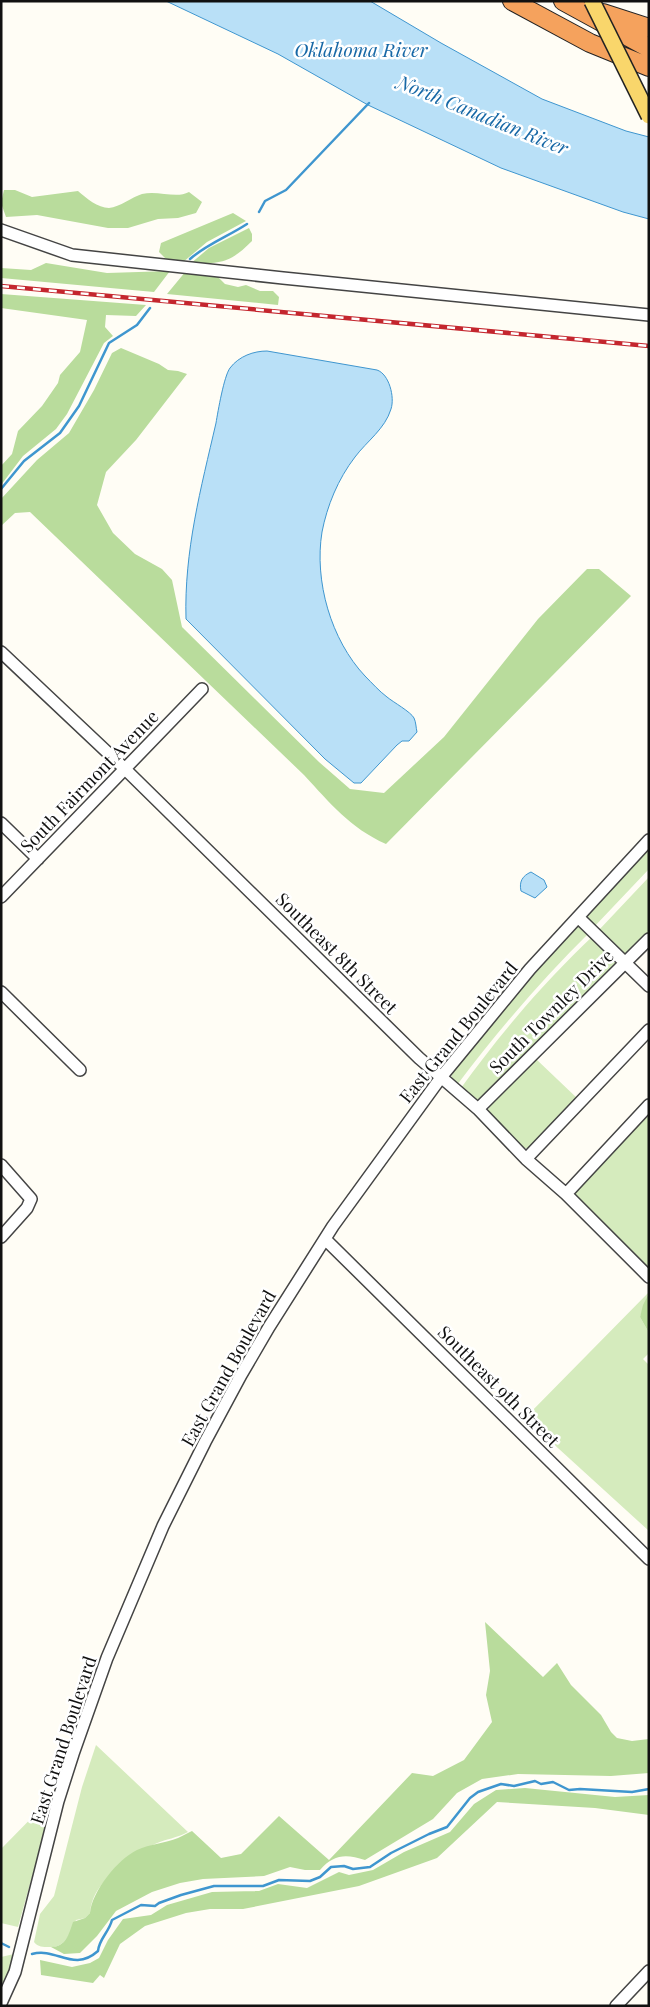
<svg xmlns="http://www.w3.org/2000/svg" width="650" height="2007" font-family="'Playfair Display',serif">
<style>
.green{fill:#d5ebbd}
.forest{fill:#b9dc9c}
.water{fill:#b9e0f7;stroke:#3f96cf}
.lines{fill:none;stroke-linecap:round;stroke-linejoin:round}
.stream{stroke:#3f96cf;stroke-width:2.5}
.minor-casing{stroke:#444;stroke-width:14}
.highway-casing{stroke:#222;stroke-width:20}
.minor{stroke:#fff;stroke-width:11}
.highway{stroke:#f5a25d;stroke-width:18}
.rail-casing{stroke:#c4262e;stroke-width:4.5}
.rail{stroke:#fff;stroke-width:2.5;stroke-dasharray:8;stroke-linecap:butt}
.major-bridge-casing{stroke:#222;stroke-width:18;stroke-linecap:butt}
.major-bridge{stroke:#f9d66b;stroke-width:15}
.labels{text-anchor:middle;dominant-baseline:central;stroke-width:5;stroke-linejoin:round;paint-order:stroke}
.street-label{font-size:18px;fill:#111;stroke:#fff}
.water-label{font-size:19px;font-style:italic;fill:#1768a6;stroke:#fff}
</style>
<rect width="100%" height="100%" fill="#fffdf5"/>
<path class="green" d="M649 848V869L594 927 588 919V913Z
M649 877V934L626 954H622L598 931Z
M576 926H581L590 932C542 979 498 1031 457 1085L451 1079 453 1071 540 964Z
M594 935 617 963 480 1099 473 1100 461 1088C500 1034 545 981 594 935Z
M536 1059 578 1099 530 1148H524L490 1117 488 1110 491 1104Z
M649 1115V1271L570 1194Z
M649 1292 640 1317 649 1333V1353L643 1359 649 1365V1531L525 1418Z
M96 1745 188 1832C177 1838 166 1839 155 1844 148 1847 141 1853 135 1857 115 1871 92 1886 90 1913L85 1918 76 1920C70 1933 66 1948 49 1947 43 1947 38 1947 34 1942L40 1914 54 1896 82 1787Z
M55 1794 18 1927 1 1923V1849Z
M14 1954 9 1977 1 1984V1957Z"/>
<path class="forest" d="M4 190H15L32 197 78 191C86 198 98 208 109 208 120 207 132 197 142 194 158 190 176 199 189 192L202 202 196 213 178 218 158 219 128 228H108L37 215 6 217 1 203Z
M233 213 246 221 207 242 182 263 167 260 159 252 161 243Z
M249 228 252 234V241C229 264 221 263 190 264L209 248Z
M46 263 107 273 170 271 154 292 1 278V268L31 270Z
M186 271 216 275 225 284 238 287 246 285 260 291H273L279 297 278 305 167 294Z
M1 294 146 305 136 316 106 315 105 327 113 336 104 343 67 414 56 429 23 456 1 485V466L12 454 18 431 42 406 58 383 60 375 80 352 87 320 1 308Z
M121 348 159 364 168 370 178 371 187 374 136 440 106 472 97 505 113 533 135 554 162 569 172 580 182 627 319 762 350 789 384 793 444 737 538 619 587 569H599L631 596 386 844C350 828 330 803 304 775L30 512 15 513 1 526V499L37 460 69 433 94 390 112 353Z
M649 1293V1333L640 1317 643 1305Z
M485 1622 543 1677 557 1663 571 1685 601 1715 611 1732 617 1738 632 1741 649 1739V1773L611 1776 518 1774 482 1779 457 1793 433 1819 365 1860C346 1854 334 1854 320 1870H305L290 1867 264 1876 203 1879 180 1883 152 1892 116 1911 97 1936 80 1953 64 1954 51 1947C66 1947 69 1934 73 1922L85 1918 90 1913C92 1891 118 1859 137 1850 150 1844 165 1843 178 1838 183 1836 187 1833 192 1831L221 1858 241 1854 279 1816 329 1860 412 1773 433 1776 464 1760 492 1722 486 1695 490 1671Z
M525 1788 615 1797 649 1795V1815L595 1808 497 1802 437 1858 359 1886 243 1909H210L186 1913 145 1926 120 1944 104 1978 100 1975 93 1983 41 1975 40 1960 72 1967 90 1963 99 1958 108 1940 123 1919 151 1915 167 1905 212 1892 259 1891 278 1884 307 1888 339 1872 349 1875 373 1870 404 1852 450 1832 474 1804 496 1790Z"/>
<path class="water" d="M166 1H370L441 43 542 99 626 131 649 137V219L623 212 501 168 368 105 278 54Z
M267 351 377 370C389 374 395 397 391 409 385 429 367 441 355 457 338 479 327 506 322 532 314 581 331 640 365 676 372 683 379 691 387 697 393 702 411 712 414 718 416 722 416 728 417 732L409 741H402L397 745 361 783H354L325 759 186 619C184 551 201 488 216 423 218 411 224 376 230 368 239 356 254 351 267 351Z
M531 872 544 880 547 887 535 898 521 891C519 882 522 876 531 872Z"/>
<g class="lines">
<path class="stream" d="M259 212 265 201 286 190 369 103
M190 259C207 244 227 237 247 224
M1 489 24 461 60 433 79 406 109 343 137 325 150 308
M1 1943 9 1947
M32 1954C57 1947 73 1973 98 1951 99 1939 109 1932 112 1920L141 1905 155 1906 159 1903 181 1895 214 1886H263L279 1880 310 1881 320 1877 331 1867 344 1866 353 1869 370 1867 391 1853 429 1834 447 1827 470 1798 478 1792 501 1784 514 1786 535 1781 541 1784 553 1782 569 1790 580 1789 632 1792 649 1789"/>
<defs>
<path id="minor" d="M1 230 72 255 283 278 649 315
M1 652 124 768 419 1058 478 1109 526 1159 566 1194 649 1277
M1 823 38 859
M1 897 202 689
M578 917 649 986
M1 992 80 1070
M478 1109 649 939
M526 1159 649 1030
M1 1165 31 1199 27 1208 1 1237
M566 1194 649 1105
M325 1239 649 1559
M1 2003 15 1972 58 1801 73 1754 107 1658 163 1526 205 1442 241 1375 269 1327 333 1226 442 1076 530 969 649 840
M616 2006 649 1971"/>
<path id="highway" d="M512 1 590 43 649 67
M563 1 649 48
M603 13 649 28"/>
</defs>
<use href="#minor" class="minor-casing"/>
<use href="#highway" class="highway-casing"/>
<use href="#minor" class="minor"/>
<use href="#highway" class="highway"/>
<defs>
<path id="rail" d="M1 286 649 346"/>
</defs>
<use href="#rail" class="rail-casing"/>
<use href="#rail" class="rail"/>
<defs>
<path id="major-bridge" d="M592 1 649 116"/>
</defs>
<use href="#major-bridge" class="major-bridge-casing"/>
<use href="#major-bridge" class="major-bridge"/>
</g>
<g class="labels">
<g class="street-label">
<text transform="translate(89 781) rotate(-46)">South Fairmont Avenue</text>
<text transform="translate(337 953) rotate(45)">Southeast 8th Street</text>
<text transform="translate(551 1011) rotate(-45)">South Townley Drive</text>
<text transform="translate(458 1032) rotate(-51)">East Grand Boulevard</text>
<text transform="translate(228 1368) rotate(-61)">East Grand Boulevard</text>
<text transform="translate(499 1386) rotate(45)">Southeast 9th Street</text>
<text transform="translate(63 1740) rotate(-72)">East Grand Boulevard</text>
</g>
<g class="water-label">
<text x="361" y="49">Oklahoma River</text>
<text transform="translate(483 114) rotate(22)">North Canadian River</text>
</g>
</g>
<rect width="650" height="2007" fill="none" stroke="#111111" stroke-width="5"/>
</svg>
